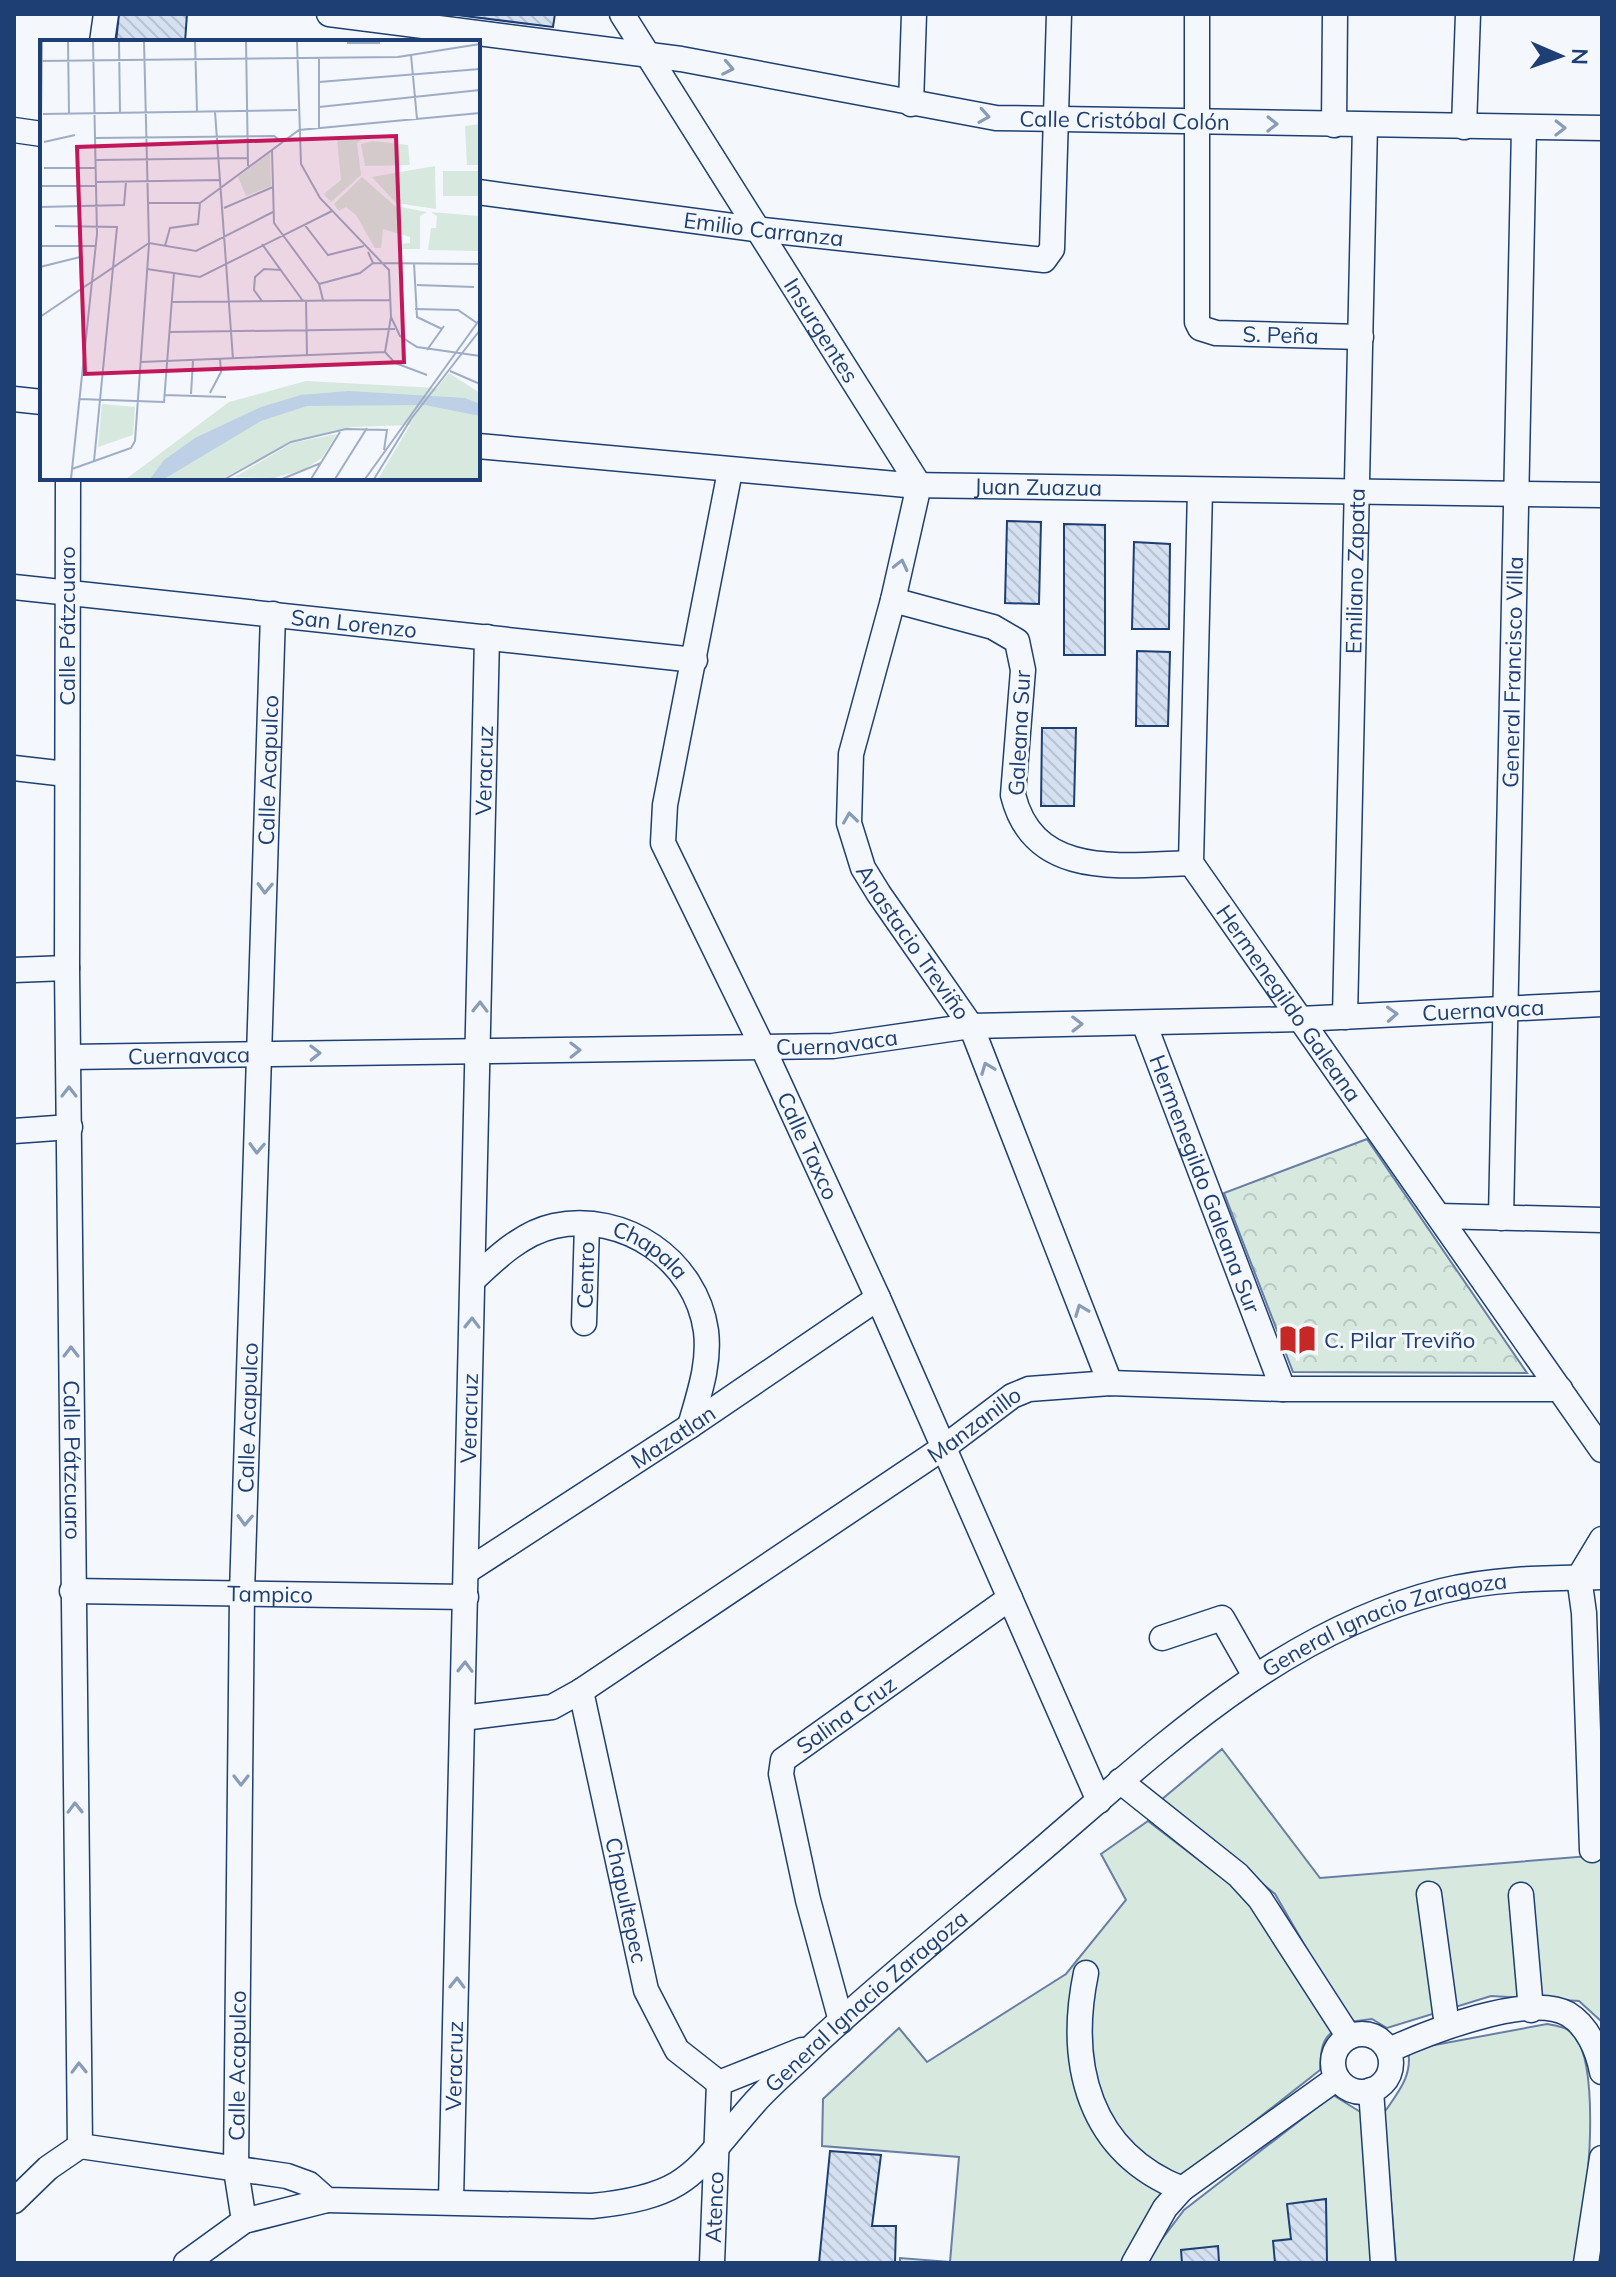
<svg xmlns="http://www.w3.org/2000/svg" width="1616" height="2277" font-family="Mulish,sans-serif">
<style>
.green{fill:#d7e8df;stroke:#687fa3;stroke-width:2}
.forest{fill:url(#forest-crowns);stroke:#687fa3;stroke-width:2}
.building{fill:url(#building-back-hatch);stroke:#1d3f73;stroke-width:2}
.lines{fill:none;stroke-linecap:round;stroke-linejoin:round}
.minor-casing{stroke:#1d3f73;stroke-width:27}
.minor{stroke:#f4f7fb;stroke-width:24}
.oneway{stroke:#889bb7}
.labels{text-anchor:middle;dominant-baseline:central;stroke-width:6;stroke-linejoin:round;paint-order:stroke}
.street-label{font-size:22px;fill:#1d3f73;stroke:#f4f7fb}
.poi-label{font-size:22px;fill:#1d3f73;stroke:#f4f7fb;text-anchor:start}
.inset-road{fill:none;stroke:#9eadc5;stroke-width:2}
.view{fill:#c2185b;fill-opacity:0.15;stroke:#c2185b;stroke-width:4}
.inset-edge{fill:none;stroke:#1d3f73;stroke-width:4}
</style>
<defs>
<pattern id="forest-crowns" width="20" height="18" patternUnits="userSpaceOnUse" patternTransform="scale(2)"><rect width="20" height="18" fill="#d7e8df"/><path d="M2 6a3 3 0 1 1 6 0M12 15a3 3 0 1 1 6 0" fill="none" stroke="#b8c8c3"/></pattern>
<pattern id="building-back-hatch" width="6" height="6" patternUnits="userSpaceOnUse" patternTransform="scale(2)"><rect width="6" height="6" fill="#d5e0f0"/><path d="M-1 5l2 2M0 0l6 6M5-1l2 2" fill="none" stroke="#b6c1d1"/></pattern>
</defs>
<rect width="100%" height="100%" fill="#f4f7fb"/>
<path class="green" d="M1222 1749 1320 1878 1602 1855V2022L1579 2001 1491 1996 1387 2028 1372 2019 1349 2022 1275 1894 1161 1800Z
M1148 1821 1260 1907 1337 2029C1320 2038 1321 2053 1320 2070L1163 2193 1120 2263H900V2258L950 2262 959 2157 822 2146 823 2099 899 2028 927 2062 1066 1974 1126 1900 1101 1854Z
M1547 2024C1557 2026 1569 2027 1575 2036 1602 2072 1587 2218 1575 2263H1396L1384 2113C1398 2092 1413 2076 1408 2050Z
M1333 2095 1362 2113 1372 2263H1144L1184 2210Z"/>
<path class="forest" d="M1367 1139 1527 1373 1293 1372 1224 1193Z"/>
<path class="building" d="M119 14H187L185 42H116Z
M449 14H555L553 27Z
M1007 521 1041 522 1039 604 1005 603Z
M1064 524 1105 525V655H1064Z
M1134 542 1170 544 1169 629H1132Z
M1137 651 1170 652 1168 726H1136Z
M1042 728H1076L1074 806H1041Z
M830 2151 881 2155 872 2226H896L895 2263H819Z
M1326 2199 1327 2263H1275L1273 2241 1291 2239 1287 2204Z
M1218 2246 1219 2263H1182L1181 2250Z"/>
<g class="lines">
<defs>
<g id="minor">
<path id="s1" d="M329 14 681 59 996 118 1602 128"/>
<path id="s2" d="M622 14 919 485 893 600 851 754 849 823 863 868 879 894 971 1026 1110 1383"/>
<path id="s3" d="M1197 14V322L1200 328 1216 333 1361 337"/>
<path d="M102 42 106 14"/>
<path d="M911 104 914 14"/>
<path d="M1334 125 1335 14"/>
<path d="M1464 127 1468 14"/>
<path d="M14 130 42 134"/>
<path id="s4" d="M478 192 755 229 1044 260 1052 249 1059 14"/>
<path d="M14 399 42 402"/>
<path id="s5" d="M478 446 907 485 1602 495"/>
<path id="s6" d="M730 471 665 805 663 843 763 1048 878 1298 1099 1801"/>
<path id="s7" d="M68 478 67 968 80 2146"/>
<path id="s8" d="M1200 490 1191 863 1602 1450"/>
<path id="s9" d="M14 587 695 660"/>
<path d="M893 600 993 627 1017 641 1023 670 1013 795C1034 880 1123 865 1191 863"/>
<path d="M14 768 66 774"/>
<path d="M14 970 67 968"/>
<path id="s10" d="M1345 1017 1365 125"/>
<path id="s11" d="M1144 1023 1283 1389"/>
<path id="s12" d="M69 1057 833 1046 971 1026 1300 1019 1602 1004"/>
<path d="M14 1131 70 1127"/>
<path d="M1439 1216 1602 1220"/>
<path id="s13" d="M1501 1218 1524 128"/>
<path id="s14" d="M473 1280C496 1258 522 1233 554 1226 624 1211 696 1260 706 1331 710 1364 699 1394 690 1426"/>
<path id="s15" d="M584 1323 587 1225"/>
<path id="s16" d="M467 1571 690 1426 878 1298"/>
<path id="s17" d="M72 1591 466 1597"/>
<path d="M1162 1638 1222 1618 1255 1676"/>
<path id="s18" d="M581 1691 646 1990 677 2050 719 2083"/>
<path id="s19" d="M463 1718 552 1707 581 1691 943 1448 1012 1396 1029 1389 1110 1383 1283 1389H1560"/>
<path d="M1120 1781 1238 1875 1260 1899 1349 2037"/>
<path d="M1592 1850 1584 1613 1579 1577 1602 1539"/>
<path d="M1429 1894 1447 2026"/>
<path d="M1521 1895 1531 2010"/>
<path d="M1086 1973C1067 2065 1089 2152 1182 2189"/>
<path id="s20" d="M841 2021 808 1900 781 1774 783 1760 1010 1598"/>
<circle cx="1362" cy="2063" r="29"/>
<path d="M1389 2050C1427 2033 1529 1992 1568 2014 1588 2026 1598 2051 1602 2072"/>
<path d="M1371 2090 1383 2263"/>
<path id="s21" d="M80 2146 287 2176 309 2184 327 2200 592 2206C692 2196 694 2171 755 2102 773 2082 794 2065 813 2046 888 1976 969 1912 1047 1845 1168 1741 1284 1631 1442 1591 1494 1578 1549 1578 1602 1577"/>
<path id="s22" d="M451 2200 487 637"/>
<path d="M14 2201 48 2168 80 2146"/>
<path id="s23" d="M244 2221 236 2170 242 1593 273 614"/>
<path d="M186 2263 244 2221 327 2200"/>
<path id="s24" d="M712 2263 719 2083 802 2050"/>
<path d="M1134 2263 1165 2208 1182 2189 1337 2078"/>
<path d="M1586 2263 1602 2158"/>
</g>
</defs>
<use href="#minor" class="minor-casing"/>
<use href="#minor" class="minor"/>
</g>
<defs><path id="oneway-chevron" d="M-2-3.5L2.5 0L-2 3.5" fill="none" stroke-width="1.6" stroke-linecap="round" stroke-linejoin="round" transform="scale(2)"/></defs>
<g class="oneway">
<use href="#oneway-chevron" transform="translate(728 68) rotate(11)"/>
<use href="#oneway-chevron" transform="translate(984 116) rotate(9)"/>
<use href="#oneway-chevron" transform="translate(1272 124) rotate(1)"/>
<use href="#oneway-chevron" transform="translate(1560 128) rotate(1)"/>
<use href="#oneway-chevron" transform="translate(901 565) rotate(-77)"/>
<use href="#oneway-chevron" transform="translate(850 818) rotate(-98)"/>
<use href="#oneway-chevron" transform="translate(265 888) rotate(92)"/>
<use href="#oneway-chevron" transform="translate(480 1007) rotate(-89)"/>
<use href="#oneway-chevron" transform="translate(1392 1014) rotate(-3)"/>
<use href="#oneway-chevron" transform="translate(1077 1024) rotate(-1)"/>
<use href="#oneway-chevron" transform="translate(575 1050) rotate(-1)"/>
<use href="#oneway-chevron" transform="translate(315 1053) rotate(-1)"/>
<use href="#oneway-chevron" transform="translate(987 1068) rotate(-111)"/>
<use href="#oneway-chevron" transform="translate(69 1092) rotate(-90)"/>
<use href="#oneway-chevron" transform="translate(257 1148) rotate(92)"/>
<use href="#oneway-chevron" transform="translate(1081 1310) rotate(-111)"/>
<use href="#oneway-chevron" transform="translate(472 1323) rotate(-89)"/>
<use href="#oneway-chevron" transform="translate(71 1352) rotate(-90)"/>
<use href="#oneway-chevron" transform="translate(245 1520) rotate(92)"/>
<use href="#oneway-chevron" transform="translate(465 1667) rotate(-89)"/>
<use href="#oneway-chevron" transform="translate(241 1780) rotate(90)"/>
<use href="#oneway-chevron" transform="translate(75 1808) rotate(-91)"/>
<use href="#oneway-chevron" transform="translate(457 1983) rotate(-89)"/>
<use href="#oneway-chevron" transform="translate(79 2068) rotate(-91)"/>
</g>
<defs>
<symbol id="library-bare" viewBox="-9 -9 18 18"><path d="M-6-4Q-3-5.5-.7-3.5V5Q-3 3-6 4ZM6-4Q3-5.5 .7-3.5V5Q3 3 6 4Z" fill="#c62828" stroke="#f4f7fb" stroke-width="2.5" paint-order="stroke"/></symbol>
</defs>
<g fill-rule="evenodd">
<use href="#library-bare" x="1272" y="1314" width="51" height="51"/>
</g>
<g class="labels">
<g class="street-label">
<text stroke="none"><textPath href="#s1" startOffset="804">Calle Cristóbal Colón</textPath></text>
<text stroke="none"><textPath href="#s4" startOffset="288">Emilio Carranza</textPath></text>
<text stroke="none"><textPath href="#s2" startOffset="374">Insurgentes</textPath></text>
<text stroke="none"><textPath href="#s3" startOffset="396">S. Peña</textPath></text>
<text stroke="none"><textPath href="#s5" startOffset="562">Juan Zuazua</textPath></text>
<text stroke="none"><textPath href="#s10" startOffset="446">Emiliano Zapata</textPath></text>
<text stroke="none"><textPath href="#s9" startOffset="342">San Lorenzo</textPath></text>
<text transform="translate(67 626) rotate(-90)">Calle Pátzcuaro</text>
<text stroke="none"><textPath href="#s13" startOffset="546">General Francisco Villa</textPath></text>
<text transform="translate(1019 733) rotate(-87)">Galeana Sur</text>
<text stroke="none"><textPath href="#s23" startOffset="1452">Calle Acapulco</textPath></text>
<text stroke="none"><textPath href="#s22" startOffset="1430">Veracruz</textPath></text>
<text stroke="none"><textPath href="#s2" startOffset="1040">Anastacio Treviño</textPath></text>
<text stroke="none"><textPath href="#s8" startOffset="544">Hermenegildo Galeana</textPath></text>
<text stroke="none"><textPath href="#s12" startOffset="1416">Cuernavaca</textPath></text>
<text stroke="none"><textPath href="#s12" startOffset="768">Cuernavaca</textPath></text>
<text stroke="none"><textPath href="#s12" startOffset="120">Cuernavaca</textPath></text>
<text stroke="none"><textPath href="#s6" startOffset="714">Calle Taxco</textPath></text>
<text stroke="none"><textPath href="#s11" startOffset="172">Hermenegildo Galeana Sur</textPath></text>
<text stroke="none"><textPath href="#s14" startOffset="202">Chapala</textPath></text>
<text stroke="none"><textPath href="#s15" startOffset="48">Centro</textPath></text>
<text stroke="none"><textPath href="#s23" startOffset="804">Calle Acapulco</textPath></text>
<text stroke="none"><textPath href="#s22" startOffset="782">Veracruz</textPath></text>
<text stroke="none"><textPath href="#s19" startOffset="598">Manzanillo</textPath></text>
<text stroke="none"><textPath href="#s16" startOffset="246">Mazatlan</textPath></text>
<text stroke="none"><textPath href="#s7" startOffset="982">Calle Pátzcuaro</textPath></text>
<text stroke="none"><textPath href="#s17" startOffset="198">Tampico</textPath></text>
<text stroke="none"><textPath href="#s21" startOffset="1522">General Ignacio Zaragoza</textPath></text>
<text stroke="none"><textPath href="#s20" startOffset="346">Salina Cruz</textPath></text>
<text stroke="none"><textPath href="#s18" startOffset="214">Chapultepec</textPath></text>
<text stroke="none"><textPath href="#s21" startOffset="874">General Ignacio Zaragoza</textPath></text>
<text stroke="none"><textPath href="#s23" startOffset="156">Calle Acapulco</textPath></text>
<text stroke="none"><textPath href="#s22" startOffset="134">Veracruz</textPath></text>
<text stroke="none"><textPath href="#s24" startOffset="56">Atenco</textPath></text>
</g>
<g class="poi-label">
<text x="1324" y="1340">C. Pilar Treviño</text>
</g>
</g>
<g transform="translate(40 40)">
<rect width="440" height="440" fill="#f4f7fb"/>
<path d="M440 84V125H427L425 86ZM326 96 317 103 321 135 291 162 284 154 301 140 297 99ZM334 101 368 105 370 125 325 126 321 104ZM395 126 396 169 356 163 332 137ZM403 131H440V156H403ZM322 137 355 166 387 172 380 176V209H358L359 204 370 203V197L343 189 341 208H335L316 175 306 167 299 171 294 164ZM391 172 438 176V211L388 210 391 188H396L397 176Z" fill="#d7e8df"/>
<path d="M230 113 231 146 206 156 198 137ZM409 333 440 353V439H338L370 385 312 387 252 401 182 439H86L189 362 266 341 397 348ZM62 364 95 367 93 395 58 407ZM297 394 282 418 263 430 234 438 195 437 252 403Z" fill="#d7e8df"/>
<path d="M309 351 425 358 440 364V376L385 365 267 366 221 381 124 439H110L124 420 155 398 221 367 261 355Z" fill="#bed0e5"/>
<path class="inset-road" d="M28 1 29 74M79 1 80 73M155 1 157 72M206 1 208 126M257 1 261 124 280 158 349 230 351 277 345 312M307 3H340M371 15 377 79M279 17V89M0 21 358 17 440 4M279 42 440 29M279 67 440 50M175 72 193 319M3 74 257 70M55 98 234 96 241 101M4 102 35 95M232 110 234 183 279 244 283 260M56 120 208 118M4 128H56M56 142 181 140M0 146H56M0 159 2 1M108 163H160L259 90 440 73M0 167 84 165 86 142M184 168 233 147M264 184 288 215 324 206M15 186 77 187 54 421M222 204 263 261M0 206H55M125 206 130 188 158 184 160 163M328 212 333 223 440 224M374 223 377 277 402 289M0 227 40 217 41 249M107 229 160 237 292 171M279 244 320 233 333 223M377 245 434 247M266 260 267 316M222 261 214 250 215 237 224 229 241 230M132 262 351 260M375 269 418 270 437 283M0 277 109 203 156 211 233 172M351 277 360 296 377 307 440 316M130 292 355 289M387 310 404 286M345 312 355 323 387 335M101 322 345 312M410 331 440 344M170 353 181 332 180 319M151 354 153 321M125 355 186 357M39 359 124 362 134 233M32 429 91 408 95 401 109 204 104 1M31 439 57 194 53 1M185 439 251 402 306 389 347 390 344 410M242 439 281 423M271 439 300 392M295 439 327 388M325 439 440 279M334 439 371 379 440 290"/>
<path class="view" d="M356 96 364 322 45 334 37 107Z"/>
<rect width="440" height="440" class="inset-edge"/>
</g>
<rect width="1616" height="2277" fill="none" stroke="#1d3f73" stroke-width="32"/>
<g transform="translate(1560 56) rotate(92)" stroke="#f4f7fb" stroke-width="6" paint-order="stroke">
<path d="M0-6L14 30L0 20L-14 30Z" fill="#1d3f73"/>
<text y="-12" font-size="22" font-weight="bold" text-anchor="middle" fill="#1d3f73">N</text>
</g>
</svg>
